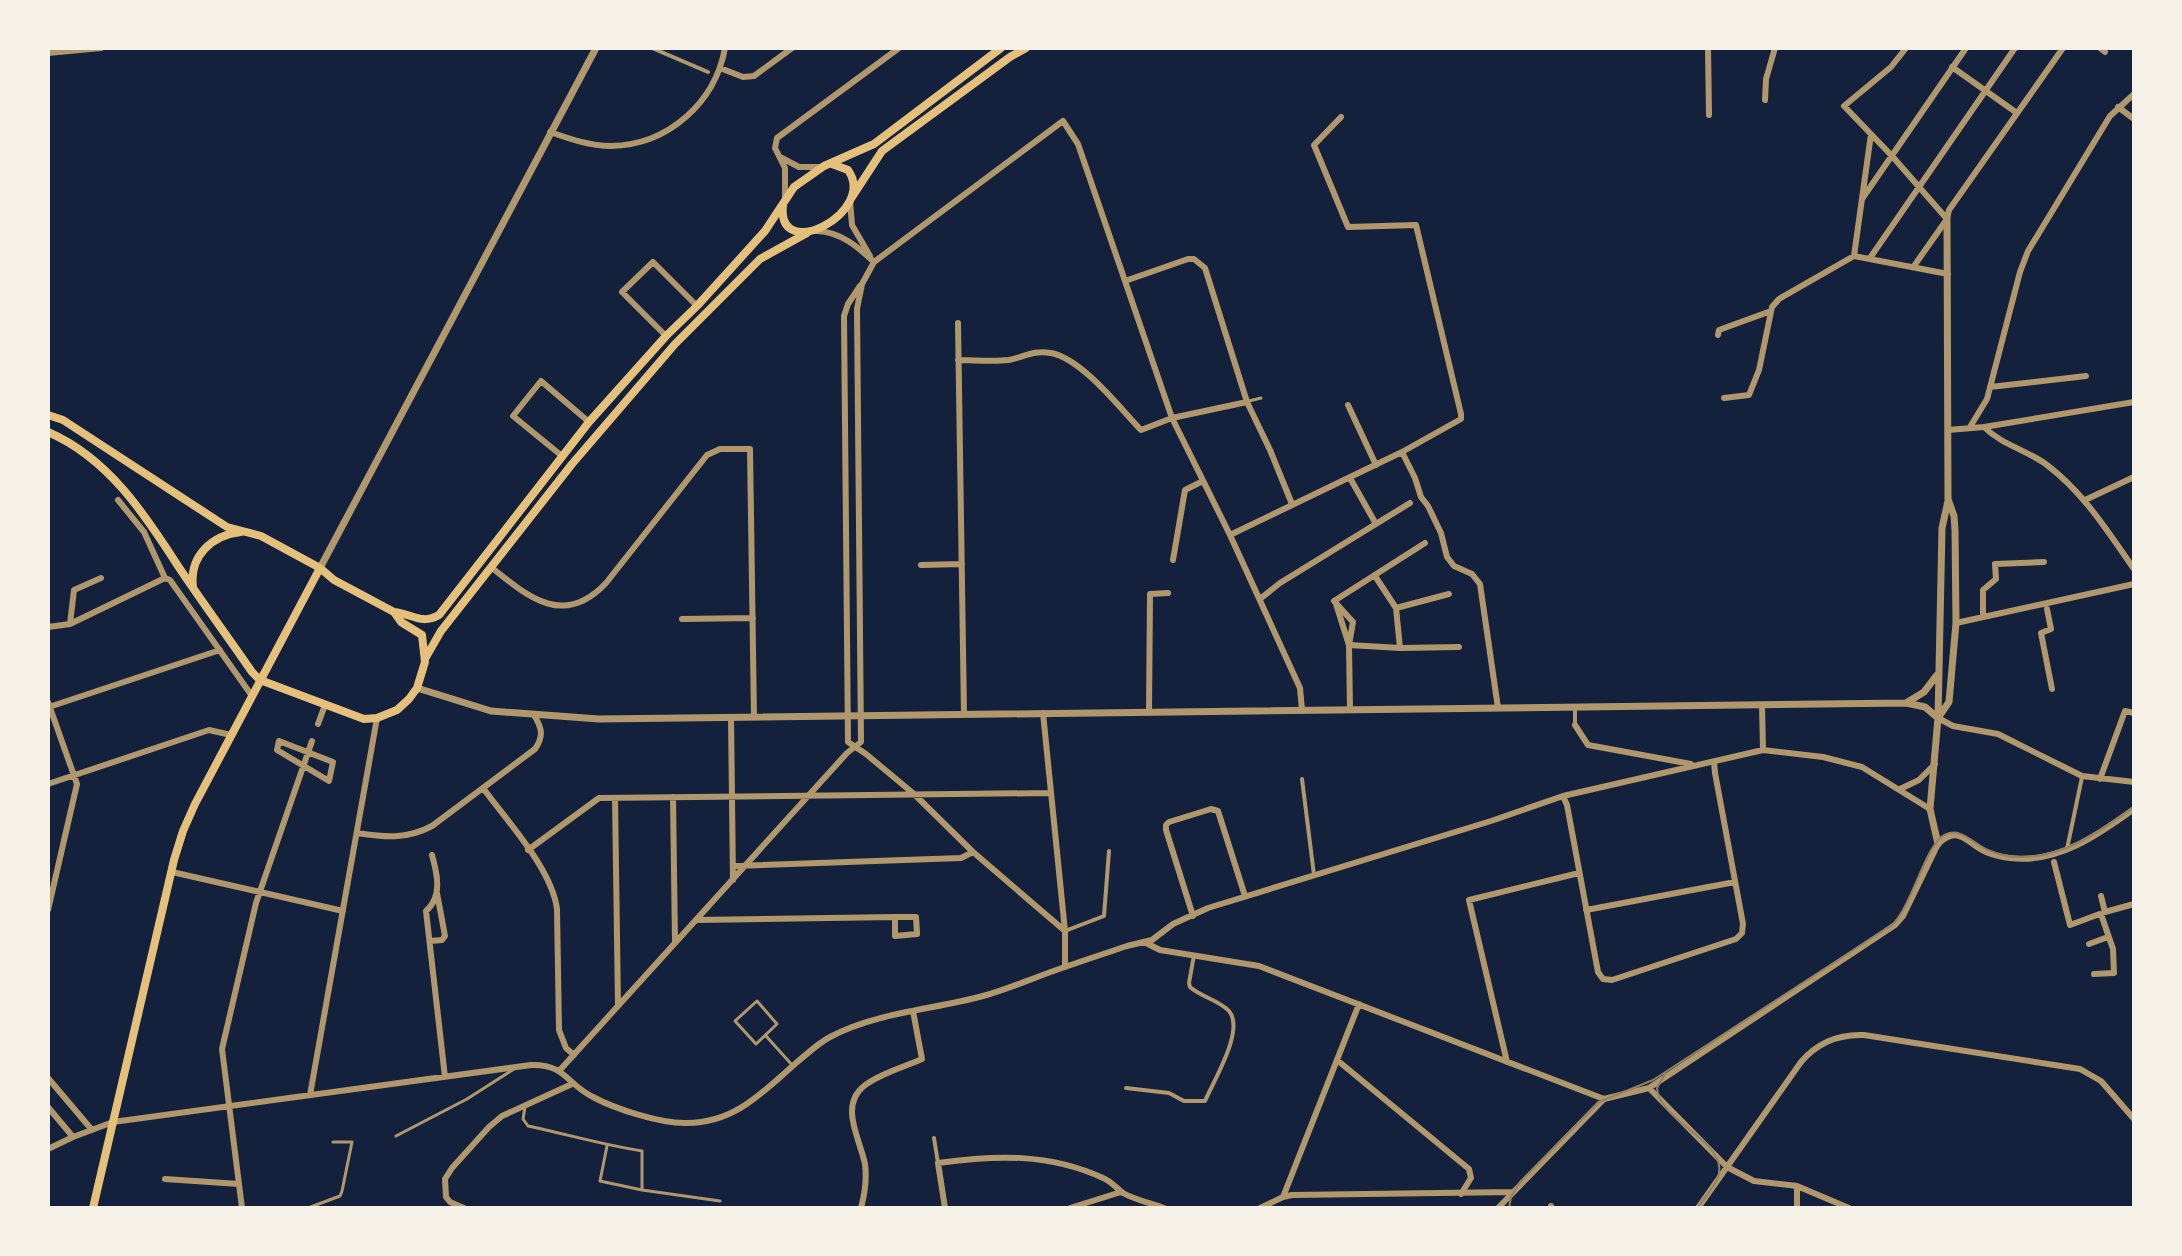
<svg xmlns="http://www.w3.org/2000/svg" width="2182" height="1256" font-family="'Source Serif 4',serif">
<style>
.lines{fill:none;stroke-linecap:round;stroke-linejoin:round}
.service{stroke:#b1986c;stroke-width:3}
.pedestrian{stroke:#b1986c;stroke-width:4}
.minor{stroke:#b1986c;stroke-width:6}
.tertiary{stroke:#b1986c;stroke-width:7}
.secondary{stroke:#e5c07b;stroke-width:8}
.tram{stroke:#918062;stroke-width:2}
</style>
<rect width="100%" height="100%" fill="#14213d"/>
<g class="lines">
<path class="service" d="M1249 401 1261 398
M757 1001 777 1024 756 1044 735 1021Z
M766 1036 793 1066
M525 1107 523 1119 528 1126C566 1134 604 1145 642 1151V1190L720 1201
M396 1136 467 1099 514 1069
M607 1146 600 1181 642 1190
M308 1208 340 1196 342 1191 352 1142H333"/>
<path class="pedestrian" d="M652 48 708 72
M1575 707V725
M1302 779 1314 875
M2067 849 2082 777
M1065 931 1104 916 1109 851
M1126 1088 1169 1093 1184 1101H1205C1214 1080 1245 1030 1229 1011 1219 1000 1201 997 1190 987L1189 983 1194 955
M934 1138 938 1163"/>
<path class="minor" d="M1708 48 1709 115
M1906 48 1891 67 1844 106 1892 156 1947 219
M2100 48 2105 52
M48 53 101 48
M1952 67 2017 113
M720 68 743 77 754 76 792 48
M1765 100 1766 79 1775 48
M2118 107 2134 119
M550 132C570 139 590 146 611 146 668 145 715 103 725 48
M782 158 799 167H821
M1862 199 1966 48
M785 200V168L775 148 777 138 899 48
M850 201 852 225 870 256
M817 231C841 232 858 247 874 262
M1854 256 1871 134
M1870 258 2015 48
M1914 266 1947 219 1949 210 2063 48
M1125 281 1188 259H1194L1205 268 1247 402 1270 450 1292 504
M860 286 848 304 844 316 848 742 866 754 914 794 973 852 1065 931
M958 323 964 714
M1718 335 1719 330 1771 311
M666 336 622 292 653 262 697 306
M958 360C974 360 993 362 1009 360 1025 357 1032 350 1051 353 1082 359 1119 407 1141 430L1172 418 1247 402
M1990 387 2086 376
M1724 398 1749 395 1759 370 1772 307 1779 299 1854 256 1948 274
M1348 405 1376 465
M1970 427 1987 399 2020 272 2028 251 2110 116 2134 94
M1984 427 2134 402
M1948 430 1984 427C2002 445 2027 450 2047 465 2084 493 2108 532 2134 569
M1402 452 1415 478 1421 497 1428 506 1441 533 1447 557 1454 566 1472 574 1480 584 1498 708
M562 456 513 416 541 381 589 422
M1350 478 1376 524
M118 500 144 532 165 578 170 580 252 696
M2085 500 2134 477
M1230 535 1402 452 1461 419V414L1416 225 1348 227 1314 145 1341 117
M1173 560 1185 490 1203 481
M921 565 962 564
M491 567C528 597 564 628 606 583L707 455 720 449H750L754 717
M1375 576 1396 608 1400 648
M1260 599 1280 583 1410 503
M1334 601 1353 622 1349 645 1400 648 1459 647
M1334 601 1425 543
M1336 604 1349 645 1350 710
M1396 608 1449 594
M2047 609 2051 629 2041 633 2052 689
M1983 617V590L1996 579 1995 564 2044 562
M682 619 753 618
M1956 623 2134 584
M70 624 74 590 101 578
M48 627 70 624 165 578
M48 702 77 784 48 910
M1762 705 1763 750
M49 707 220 650
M1149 712 1150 594 1168 593
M1043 713 1065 931V967
M731 717 733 880
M1938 718 1953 726 1998 734 2082 776 2134 782
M318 724 325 705
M1575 725 1588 745 1691 764
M279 741 333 762 329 781 277 750Z
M2100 779 2125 711 2134 713
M48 784 209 730 231 735
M483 788C507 821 552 869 557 909L559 1030 566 1048 574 1055
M1900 789 1919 780 1935 764
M1563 796 1567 805 1598 972 1603 979 1612 980 1736 939 1742 933 1743 924 1715 773 1714 762
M673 797 675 943
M615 798 618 1006
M357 833C384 837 406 840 432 826L535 749C544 736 542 728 534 715
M528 850 599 798 1051 793
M432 855C437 873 443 896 426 911L445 1077
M2054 862 2070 925 2105 912 2101 896
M733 866 961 858 973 852
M172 872 343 911
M1586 910 1735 882
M2105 912 2134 904
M1193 916 1166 830V825L1169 822 1211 809 1218 811 1245 896
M696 920 895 917H916L917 934 895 936V917
M430 941 442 940 445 936 437 893
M1144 942 1160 950 1259 966 1604 1099
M2089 944 2108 937
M2094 974 2114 973 2113 949 2101 914
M1337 1060 1469 1169 1471 1178 1461 1194
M1507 1062 1469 900 1579 873
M560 1070 847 753 861 742 857 309 862 284 874 262 1063 121 1078 144 1172 418 1230 535 1300 688 1302 710
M48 1078 92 1130
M1649 1088 1727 1167 1754 1181 1797 1186 1849 1208
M310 1095 377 718
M1604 1099 1649 1088 1895 925 1903 916 1938 844C1959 824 1966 843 1986 852 1993 855 2002 857 2010 858 2057 864 2098 835 2134 809
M48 1107 73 1137
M48 1149 73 1137 113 1122 531 1065C566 1064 566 1084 593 1097 615 1109 662 1124 687 1123 734 1123 762 1093 796 1063 807 1054 817 1044 830 1037 877 1012 932 1010 983 996 1002 991 1021 983 1040 976 1069 965 1098 956 1127 946L1152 940 1173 924 1208 908 1491 821 1563 796 1763 750 1823 757 1862 767 1930 809
M165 1179 239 1184
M1283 1197 1359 1004
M242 1208 222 1049 256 903 312 741
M464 1208 450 1202 446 1197 445 1179 452 1168 489 1127 502 1116 572 1084
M861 1208C865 1193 867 1179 865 1164 860 1139 839 1106 864 1086 879 1074 904 1067 922 1059L913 1011
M945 1208 938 1163C996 1155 1049 1153 1103 1178 1111 1181 1116 1188 1123 1193 1135 1200 1151 1203 1164 1208
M1070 1208 1121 1192
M1260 1208 1283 1197 1292 1195 1513 1192
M1498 1208 1604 1099
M1551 1208V1206
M1698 1208 1801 1062C1817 1043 1838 1034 1864 1035L2080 1069 2101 1081 2134 1119
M1797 1208V1186"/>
<path class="tertiary" d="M320 568 596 48
M417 688 491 711 599 719 1906 703 1925 707 1938 718
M1906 703 1924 692 1937 675
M1938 718 1949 702 1956 623 1955 530 1954 516 1948 499 1947 219
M1938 844 1930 809 1938 718 1942 528 1948 501"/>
<path class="secondary" d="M852 197 882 151 1010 57 1026 48
M783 205C776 265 878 212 848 170L832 164
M48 415 63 420 227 527 261 536 320 568 334 580 394 612 401 622 422 635 425 662 417 688 409 699 397 710 377 718 364 719 260 680 252 672C228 637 202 602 178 566 144 513 108 458 48 432
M193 587C189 556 212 535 241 532
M394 612C413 614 421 625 439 615L589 422 666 336 697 306 765 231 794 187 824 166 874 144 1001 48
M426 657 441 631 572 464 675 344 760 259 807 233
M93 1208 174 860 183 831 195 804 320 568"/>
<path class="tram" d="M1665 1074 1657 1088C1659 1122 1730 1142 1718 1177 1714 1188 1704 1198 1697 1208
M1509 1208 1511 1197 1520 1182 1599 1102 1653 1080 1892 925C1912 906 1925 846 1944 835 1960 826 1974 844 1988 850 1997 854 2008 857 2018 857 2064 858 2098 833 2134 807"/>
</g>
<rect width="2182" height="1256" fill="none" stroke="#f6f1e7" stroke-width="100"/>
</svg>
